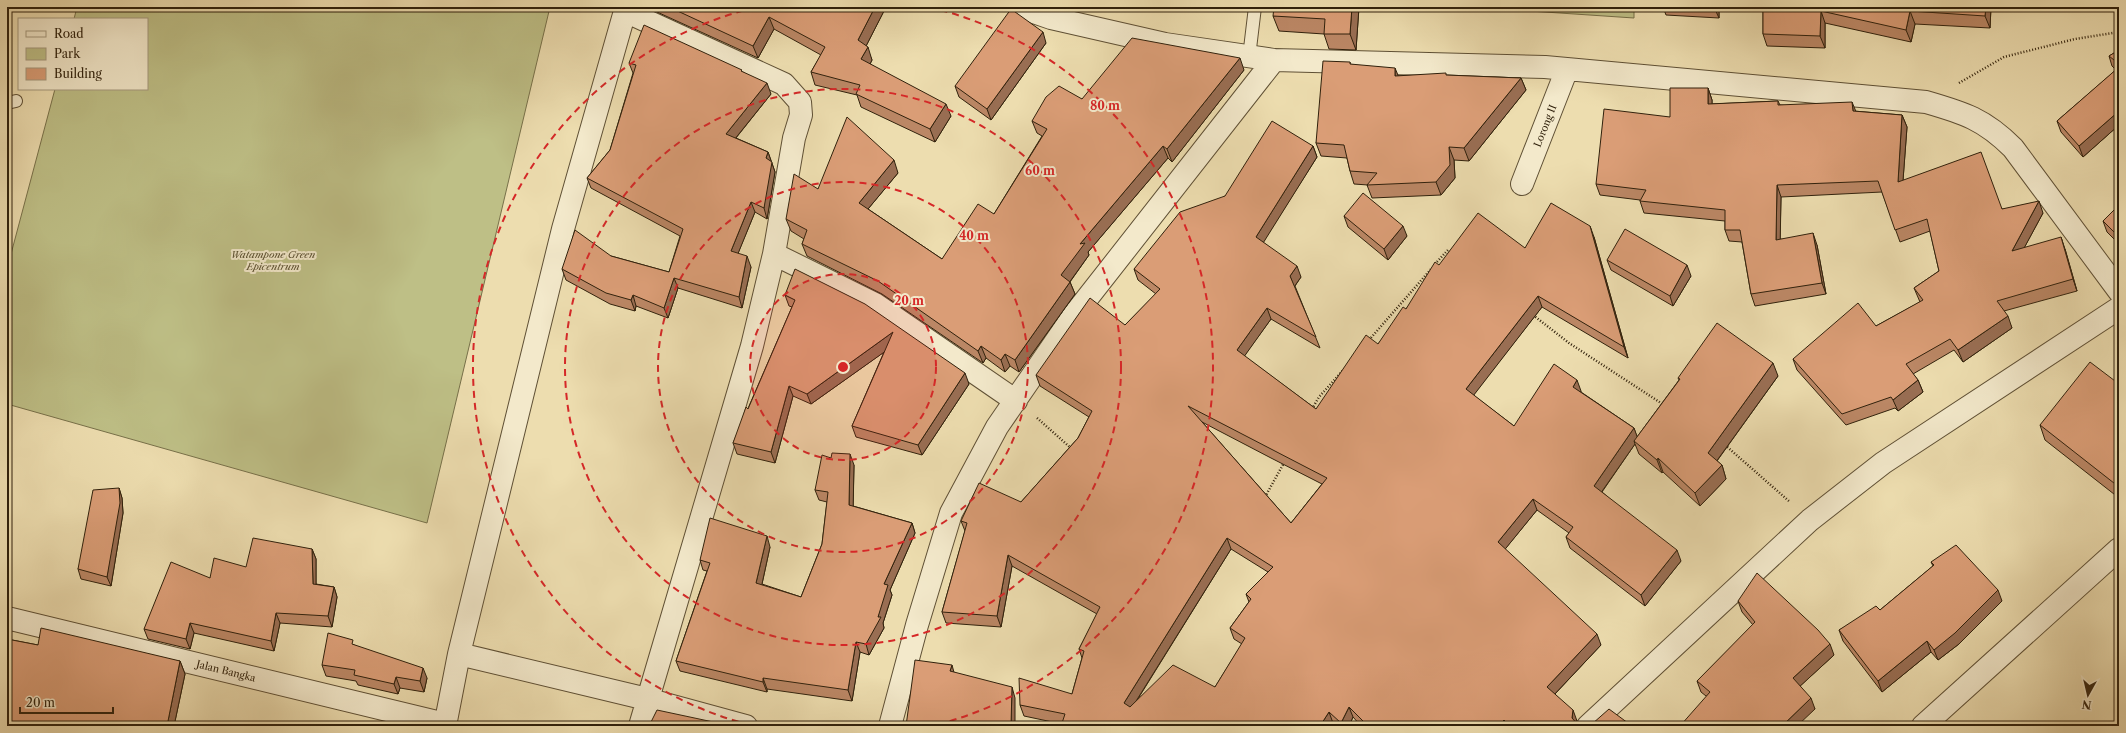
<svg xmlns="http://www.w3.org/2000/svg" width="2126" height="733" font-family="'Libre Caslon Text',serif">
<style>
.green{fill:#bebf86;stroke:#777049}
.lines{fill:none;stroke-linecap:round;stroke-linejoin:round}
.lane-casing{stroke:#5f5035;stroke-width:14}
.street-casing{stroke:#5f5035;stroke-width:24}
.path{stroke:#30210c;stroke-width:2.5;stroke-dasharray:1 2;stroke-linecap:butt}
.lane{stroke:#f3e9cb;stroke-width:12}
.street{stroke:#f3e9cb;stroke-width:22}
.wall{fill:#bb8765;stroke:#30210c;fill-rule:evenodd}
.shaded-wall{fill:#996e53;stroke:#30210c}
.building{fill:#da9d76;stroke:#30210c;fill-rule:evenodd}
.ring{fill:none;stroke:#d62828;stroke-width:2;stroke-dasharray:7 5}
.labels{text-anchor:middle;dominant-baseline:central;stroke-width:4;stroke-linejoin:round;paint-order:stroke}
.street-label{font-size:10px;fill:#30210c;stroke:#f3e9cb}
.park-label{font-size:10px;font-style:italic;fill:#5b5031;stroke:#f3e9cb}
.centre{fill:#d62828;stroke:#f3e9cb;stroke-width:2}
.ring-label{font-size:12px;text-anchor:middle;font-weight:bold;fill:#d62828;stroke:#f3e9cb;stroke-width:4;stroke-linejoin:round;paint-order:stroke}
</style>
<rect width="100%" height="100%" fill="#edddaf"/>
<filter id="stains"><feTurbulence type="fractalNoise" baseFrequency=".005" numOctaves="4"/><feColorMatrix values="0 0 0 0 .2 0 0 0 0 .09 0 0 0 0 .02 0 0 0 .5 -.17"/></filter>
<radialGradient id="worn" r=".72"><stop offset=".6" stop-color="#630" stop-opacity="0"/><stop offset="1" stop-color="#630" stop-opacity=".3"/></radialGradient>
<path class="green" d="M77 7H550L427 523 7 404V269L55 89H147V19H74Z
M1470 7H1634V18Z"/>
<g class="lines">
<defs>
<path id="lane" d="M1249 57 1255 7
M7 103 16 101"/>
<path id="street" d="M627 7 625 11 784 84 800 102 801 115 794 138 774 254 752 346 640 726
M1019 7 1051 18 1165 44 1274 60 1545 67 1926 102C1964 113 1984 119 2013 148L2119 291
M1522 184 1567 69
M774 254 875 304 1016 401
M7 618 445 724
M459 654 647 699 746 726
M445 726 459 654 563 229 625 11
M890 726 917 625 951 513 997 427 1074 315 1274 60
M1588 726 1810 520 1883 463 2119 308
M1923 726 2119 549"/>
</defs>
<use href="#lane" class="lane-casing"/>
<use href="#street" class="street-casing"/>
<path class="path" d="M1959 83 2004 57 2075 39 2119 32
M1435 264 1448 250 1451 253
M1533 315 1569 343 1664 405
M1369 340 1432 268
M1312 409 1319 397 1345 368
M1037 418 1072 449
M1725 445 1790 502
M1265 497 1285 461"/>
<use href="#lane" class="lane"/>
<use href="#street" class="street"/>
</g>
<path class="wall" d="M655 7H886L866 46 872 60 870 64 951 116 935 142 861 107 857 95 815 85 811 72 821 55 774 29 758 58 657 12Z
M1359 7 1356 50 1329 49 1324 34 1279 31 1273 16Z
M1663 7H1719V18L1666 15Z
M1763 7H1991L1990 28 1915 24 1911 42 1825 23V48L1767 46 1763 34Z
M1046 43 991 120 959 97 955 86Z
M2119 50V125L2083 157 2061 132 2057 121 2116 70 2112 66 2109 56Z
M1350 62V64L1398 76 1446 75 1521 78 1526 90 1469 161 1454 160 1455 178 1441 195 1372 198 1367 185H1368L1354 184 1350 171 1347 158 1321 156 1316 143Z
M629 63 743 72 771 94 736 138 768 152 775 172 767 219 755 212 738 253 751 267 742 308 678 288 668 318 636 306 635 311 610 304 566 280 562 269 611 256 669 272 680 236 591 188 587 178 610 150 633 73Z
M1244 70 1172 162 1168 158 1088 252 1089 255 1070 282 1075 294 1019 372 1010 366 1005 372 986 358 983 363 882 294 807 256 802 244 804 239 791 231 786 219 818 189 898 173 868 209 942 259 994 214 1042 136 1037 133 1032 121 1082 99Z
M1708 88 1712 100V104L1778 101 1780 105 1902 115 1907 127 1903 180 2002 209 2043 213 2024 248 2065 249 2077 291 2004 311 2012 328 1963 362 1954 350 1913 374 1918 380 1923 392 1898 411 1895 408 1846 425 1797 370 1793 359 1876 326 1920 302 1914 288 1939 271 1930 231 1900 242 1882 192 1781 197 1780 239 1817 245 1826 294 1755 306 1751 294 1742 242 1729 241 1725 230V221L1644 213 1640 201V200L1600 195 1596 184 1670 117Z
M1313 146 1317 157 1263 242 1301 277 1295 286 1320 348 1271 319 1244 356 1316 409 1378 344 1406 309 1439 265 1525 248 1594 237 1628 358 1542 307 1473 395 1514 426 1581 391V392L1634 428 1637 437 1679 380 1678 378 1778 376 1717 461 1722 465 1726 479 1700 506 1663 472 1662 473 1639 454 1635 444 1602 492 1681 561 1645 606 1570 548 1566 537 1569 533 1537 510 1505 549 1601 645 1555 694 1577 721V723L1579 726H1361L1353 717 1349 726H1336L1333 723 1062 724 1024 716 1020 705 1072 694 1082 658 1079 649 1097 614 1012 566 1001 627 946 623 942 612 965 531 961 521 1021 502 1078 438 1089 417 1040 386 1036 375 1125 325 1156 294 1138 280 1134 269 1225 196ZM1202 422 1271 458 1322 484 1291 523ZM1231 549 1268 572 1246 594 1249 602 1230 628 1234 639 1242 644 1215 687 1136 702Z
M2119 205V244L2107 232 2103 221Z
M1344 216 1407 236 1388 260 1348 227Z
M1607 260 1691 276 1673 306 1611 270Z
M785 295 969 384 922 455 856 437 852 426 884 352 811 404 793 396 775 463 737 454 733 443 792 307 789 306Z
M2119 384V498L2045 440 2040 425Z
M831 458 854 465 853 506 912 523 915 533 890 590 892 595 883 623 884 628 869 655 860 652 852 701 767 689V692L680 671 676 661 707 571 703 570 700 560 770 547 762 584 801 597 822 544 827 502 819 500 815 490Z
M119 488 122 498 123 513 111 586 81 579 78 569Z
M312 549 316 559V584L334 587 337 597 332 627 280 623 274 651 194 633 190 649 148 639 144 629 210 578Z
M1931 562 2002 601 1959 644 1938 660 1931 652 1882 692 1843 641 1839 630 1880 610 1933 566Z
M1738 601 1834 655 1800 686 1815 709 1706 696 1701 692 1697 681 1753 625 1742 612Z
M7 639 38 645 180 661 185 674 174 726H7Z
M354 645 427 678 424 692 400 688 398 694 358 685 356 681 326 676 322 665Z"/>
<path class="shaded-wall" d="M875 7H886L863 52 858 40Z
M1352 7H1359L1356 50 1350 34Z
M1714 7H1719V18Z
M1986 7H1991L1990 28 1985 16Z
M1821 11 1825 23V48L1820 36Z
M1910 11 1915 24 1911 42 1906 30Z
M769 17 774 29 758 58 753 46Z
M1043 32 1046 43 991 120 987 109Z
M868 47 872 60 866 72 861 59Z
M1240 58 1244 70 1172 162 1167 149Z
M1395 68 1400 80 1395 76Z
M1521 78 1526 90 1469 161 1464 148Z
M767 83 771 94 730 145 726 134Z
M1708 88 1712 100V115L1708 104Z
M1852 102 1857 114 1853 111Z
M946 104 951 116 935 142 930 129Z
M2119 111V125L2083 157 2079 146Z
M1902 115 1907 127 1902 194 1898 182Z
M1163 146 1168 158 1088 252 1089 255 1066 287 1061 275 1080 244Z
M1313 146 1317 157 1260 248 1256 237Z
M1449 147 1454 160 1455 178 1441 195 1436 182Z
M768 152 775 172 767 219 764 208 766 158Z
M894 160 898 173 863 215 859 203Z
M1777 185 1781 197 1780 251 1776 240Z
M2039 201 2043 213 2016 263 2012 251Z
M751 202 755 212 735 261 731 251Z
M1403 226 1407 236 1388 260 1384 249Z
M1590 226 1594 237 1628 358 1624 347Z
M1813 233 1817 245 1826 294 1822 283Z
M2061 237 2065 249 2077 291 2073 279Z
M747 256 751 267 742 308 739 297Z
M1687 265 1691 276 1673 306 1670 296Z
M1297 266 1301 277 1294 287 1290 276Z
M674 278 678 288 668 318 664 308Z
M1070 282 1075 294 1019 372 1015 360Z
M633 295 636 306 635 311 631 300Z
M1538 296 1542 307 1470 400 1466 389Z
M1267 308 1271 319 1241 361 1237 350Z
M2008 316 2012 328 1963 362 1958 350Z
M893 332 897 343 811 404 807 394Z
M981 346 986 358 983 363 978 351Z
M1005 354 1010 366 1005 372 1001 360Z
M1773 363 1778 376 1713 466 1708 453Z
M965 373 969 384 922 455 918 445Z
M1577 380 1581 391 1577 398 1573 387Z
M1918 380 1923 392 1898 411 1893 400Z
M789 386 793 396 775 463 771 452Z
M1634 428 1638 439 1634 441 1635 444 1598 497 1594 486Z
M850 454 854 465 853 515 849 505Z
M1658 458 1663 472 1662 473 1657 460Z
M1722 465 1726 479 1700 506 1695 493Z
M119 488 122 498 123 513 111 586 107 577Z
M1533 499 1537 510 1502 553 1498 542Z
M912 523 915 533 890 590 892 595 883 623 884 628 869 655 866 644 878 617 884 584Z
M767 536 770 547 760 593 756 583Z
M1227 538 1231 549 1128 714 1124 703Z
M312 549 316 559V594L313 584Z
M1677 550 1681 561 1645 606 1641 595Z
M1008 555 1012 566 1001 627 997 616Z
M334 587 337 597 332 627 328 616Z
M1998 590 2002 601 1959 644 1938 660 1934 650Z
M276 613 280 623 274 651 271 641Z
M190 623 194 633 190 649 186 639Z
M1597 634 1601 645 1551 698 1547 687Z
M1927 641 1931 652 1882 692 1878 681Z
M856 642 860 652 852 701 848 690Z
M1830 644 1834 655 1797 689 1793 678Z
M180 661 185 674 174 726H167Z
M952 665 955 676 950 671Z
M423 668 427 678 424 692 420 681Z
M396 677 400 688 398 694 394 684Z
M763 678 767 689V692L763 682Z
M1012 687 1015 698V726H1011Z
M1811 698 1815 709 1797 726H1782Z
M1349 707 1353 717 1349 726H1342L1341 723Z
M1573 710 1577 721 1576 726 1572 718Z
M1329 712 1333 723 1331 726H1320Z
M1504 720 1506 726H1498Z"/>
<path class="building" d="M669 7H875L858 40 868 47 861 59 946 104 930 129 856 94 860 85 811 72 825 47 769 17 753 46Z
M1274 7H1352L1350 34H1324L1325 19 1273 16Z
M1763 7H1986L1985 16 1910 11 1906 30 1821 11 1820 36 1763 34Z
M1011 9 1043 32 987 109 955 86Z
M644 25 742 70 741 71 767 83 726 134 768 152 766 158 772 162 764 208 751 202 731 251 747 256 739 297 674 278 664 308 633 295 631 300 606 293 562 269 575 230 611 256 669 272 683 229 587 178 610 150 636 65 629 63Z
M1132 38 1240 58 1167 149 1163 146 1080 244 1085 243 1061 275 1070 282 1015 360 1005 354 1001 360 981 346 978 351 878 281 802 244 807 230 786 219 794 174 818 189 847 117 894 160 859 203 942 259 978 204 994 214 1047 129 1032 121 1046 97 1059 86 1082 99Z
M2119 50V64L2109 56Z
M1323 61 1350 62V64L1395 68V76L1446 73V75L1521 78 1464 148 1449 147 1450 165 1436 182 1367 185 1377 173 1350 171 1344 145 1316 143Z
M2119 67V111L2079 146 2057 121Z
M1670 88H1708V104L1778 101V105L1852 102 1853 111 1902 115 1898 182 1981 152 2002 209 2039 201 2012 251 2061 237 2073 279 1997 301 2008 316 1958 350 1950 339 1906 364 1918 380 1893 400 1891 397 1842 414 1793 359 1858 303 1876 326 1923 300 1914 288 1939 271 1927 219 1895 230 1878 181 1777 185 1776 240 1813 233 1822 283 1751 294 1740 230H1725V210L1640 201 1646 190 1596 184 1604 109 1670 117Z
M1272 121 1313 146 1256 237 1297 266 1290 276 1316 337 1267 308 1237 350 1316 409 1366 335 1378 344 1403 307 1406 309 1435 262 1439 265 1478 213 1525 248 1551 203 1590 226 1624 347 1538 296 1466 389 1514 426 1554 364 1577 380 1573 387 1634 428 1594 486 1677 550 1641 595 1566 537 1573 527 1533 499 1498 542 1597 634 1547 687 1573 710 1572 718 1579 726H1510L1504 720 1498 726H1368L1349 707 1341 723 1329 712 1320 726H1061L1065 714 1020 705 1019 678 1072 694 1084 651 1079 649 1100 607 1008 555 997 616 942 612 967 523 961 521 979 483 1021 502 1078 438 1092 411 1036 375 1090 298 1125 325 1160 289 1134 269 1180 212 1225 196ZM1188 406 1327 478 1291 523ZM1227 538 1273 567 1246 594 1251 599 1230 628 1245 638 1215 687 1173 665 1130 707 1124 703Z
M1363 193 1403 226 1384 249 1344 216Z
M2119 205V237L2103 221Z
M1625 229 1687 265 1670 296 1607 260Z
M795 269 865 304 965 373 918 445 852 426 893 332 807 394 789 386 771 452 733 443 746 407 748 409 795 300 785 295Z
M1717 323 1773 363 1708 453 1722 465 1695 493 1658 458 1657 460 1634 441 1680 379 1678 378Z
M2090 362 2119 384V487L2040 425Z
M832 453 850 454 849 505 912 523 884 584 888 585 878 617H881L866 644 856 642 848 690 763 678V682L676 661 710 563 700 560 710 518 767 536 756 583 801 597 822 544 828 492 815 490 822 455 831 458Z
M119 488 120 503 107 577 78 569 93 490Z
M253 538 312 549 313 584 334 587 328 616 276 613 271 641 190 623 186 639 144 629 171 562 210 578 214 558 246 567Z
M1956 545 1998 590 1955 633 1934 650 1927 641 1878 681 1839 630 1876 606 1880 610 1934 565 1931 562Z
M1757 573 1818 630 1830 644 1793 678 1811 698 1782 726H1680L1710 692 1697 681 1755 622 1738 601Z
M41 628 180 661 167 726H28L7 721V639L38 645Z
M328 633 353 640 352 644 423 668 420 681 396 677 394 684 354 675 355 670 322 665Z
M915 660 952 665 950 671 1012 687 1011 726H906Z
M1609 709 1632 726H1589L1592 724Z
M657 710 732 726H649Z
M754 724 759 726H753Z"/>
<circle cx="843" cy="367" r="93" fill="#d62828" fill-opacity=".12"/>
<g class="ring">
<circle cx="843" cy="367" r="93"/>
<circle cx="843" cy="367" r="185"/>
<circle cx="843" cy="367" r="278"/>
<path d="M750 725A370 370 0 0 1 757 7M929 7A370 370 0 0 1 936 725"/>
</g>
<g class="labels">
<g class="street-label">
<text transform="translate(1545 126) rotate(-68)">Lorong II</text>
<text transform="translate(226 671) rotate(14)">Jalan Bangka</text>
</g>
<g class="park-label">
<text x="273" y="254">Watampone Green<tspan x="273" dy="12">Epicentrum</tspan></text>
</g>
</g>
<circle cx="843" cy="367" r="6" class="centre"/>
<g class="ring-label">
<text x="1105" y="110">80 m</text>
<text x="1040" y="175">60 m</text>
<text x="974" y="240">40 m</text>
<text x="909" y="305">20 m</text>
</g>
<rect width="2126" height="733" fill="none" stroke="#edddaf" stroke-width="24"/>
<rect x="8" y="8" width="2110" height="717" fill="none" stroke="#30210c" stroke-width="2"/>
<rect x="12" y="12" width="2102" height="709" fill="none" stroke="#30210c"/>
<rect x="18" y="18" width="130" height="72" fill="#f3e9cb" stroke="#a5997f"/>
<rect x="26" y="31" width="20" height="6" fill="#f3e9cb" stroke="#a5997f"/>
<text x="54" y="38" font-size="12" fill="#30210c">Road</text>
<rect x="26" y="48" width="20" height="12" fill="#bebf86" stroke="#a5997f"/>
<text x="54" y="58" font-size="12" fill="#30210c">Park</text>
<rect x="26" y="68" width="20" height="12" fill="#da9d76" stroke="#a5997f"/>
<text x="54" y="78" font-size="12" fill="#30210c">Building</text>
<g transform="translate(2088 695) rotate(188)" stroke="#f3e9cb" stroke-width="3" paint-order="stroke">
<path d="M0-3L7 15L0 10L-7 15Z" fill="#30210c"/>
<text y="-6" font-size="11" font-weight="bold" text-anchor="middle" fill="#30210c">N</text>
</g>
<path d="M20 707v6h93v-6" fill="none" stroke="#30210c" stroke-width="2"/>
<text x="26" y="707" font-size="12" fill="#30210c" stroke="#f3e9cb" stroke-width="3" paint-order="stroke">20 m</text>
<rect width="100%" height="100%" filter="url(#stains)"/>
<rect width="100%" height="100%" fill="url(#worn)"/>
</svg>
